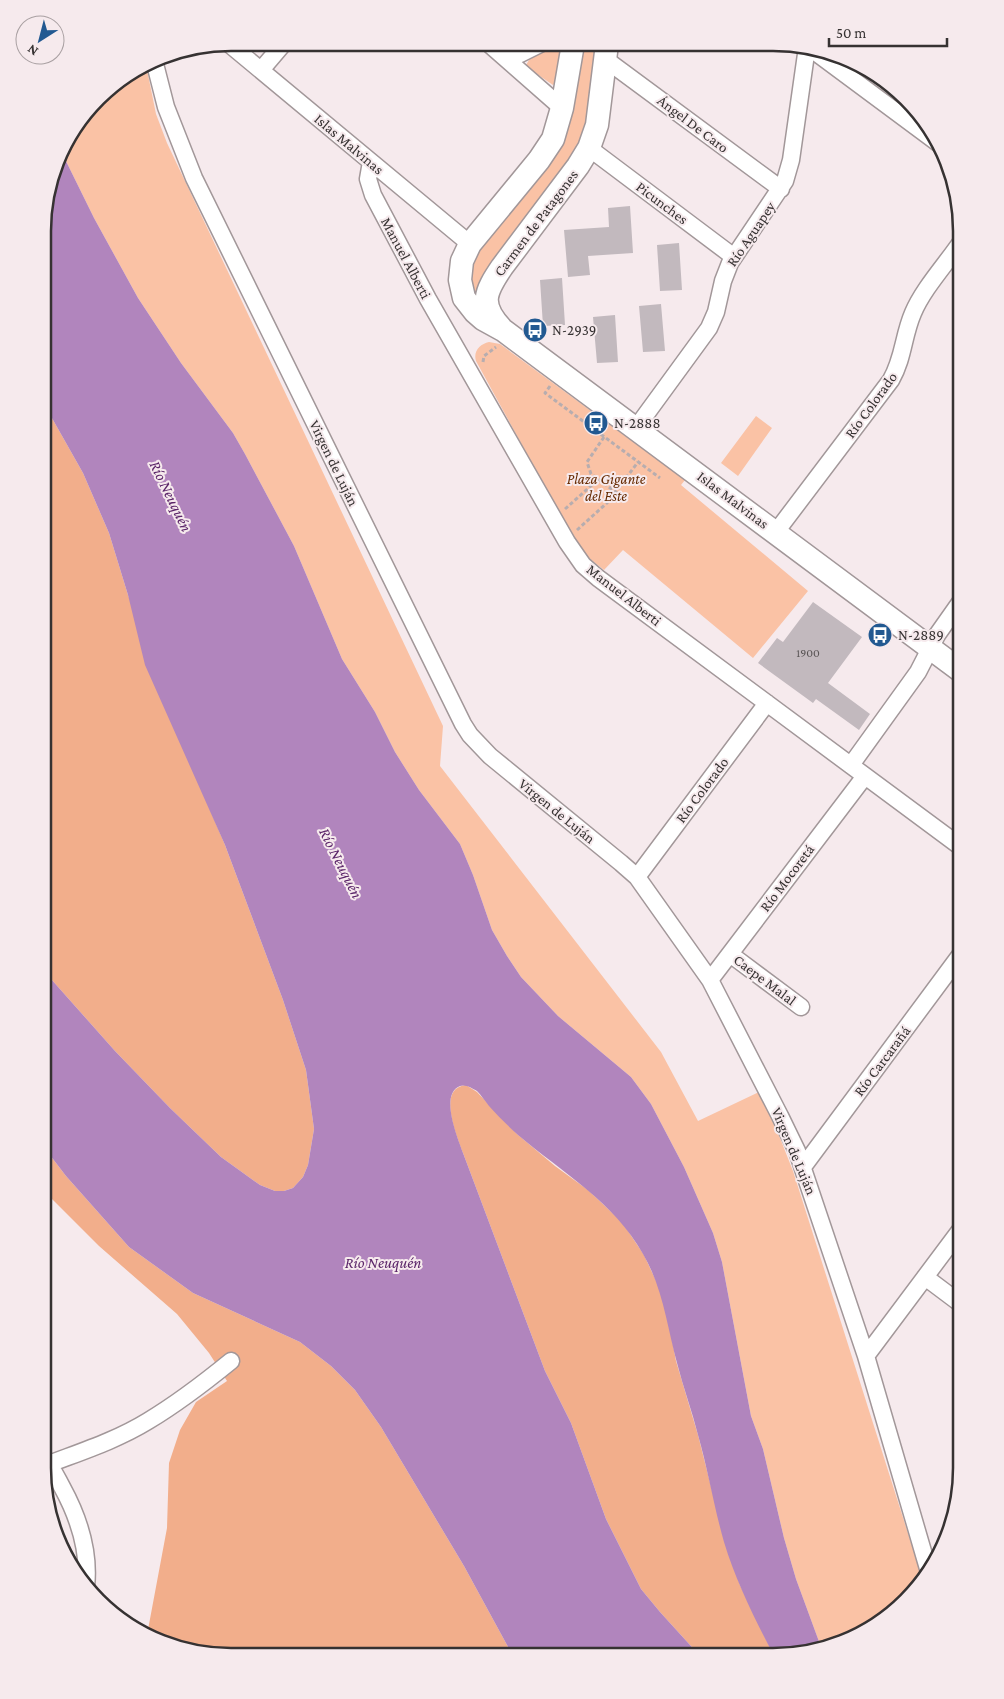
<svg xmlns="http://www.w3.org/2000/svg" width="1004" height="1699" font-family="'Crimson Pro',serif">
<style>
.green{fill:#fac2a5}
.forest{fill:#f2ae8b}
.water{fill:#b185bd}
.building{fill:#c2b9be}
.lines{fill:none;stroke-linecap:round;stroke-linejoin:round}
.minor-casing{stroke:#a29799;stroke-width:19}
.secondary-casing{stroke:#a29799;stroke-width:25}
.path{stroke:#b7adaf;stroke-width:3;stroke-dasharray:4 2.5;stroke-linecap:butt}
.minor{stroke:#fff;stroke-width:16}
.secondary{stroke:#fff;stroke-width:22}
.labels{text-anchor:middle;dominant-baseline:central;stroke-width:4;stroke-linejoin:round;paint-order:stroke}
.number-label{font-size:12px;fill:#595455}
.street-label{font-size:15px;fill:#363232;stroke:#f6eaed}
.poi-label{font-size:15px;fill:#363232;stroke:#f6eaed;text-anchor:start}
.park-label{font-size:15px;font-style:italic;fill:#672b02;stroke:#f6eaed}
.water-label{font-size:16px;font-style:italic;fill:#5b2569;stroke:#f6eaed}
.rim{fill:none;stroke:#363232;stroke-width:2.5}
</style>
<rect width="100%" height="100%" fill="#f6eaed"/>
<path class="green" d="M554 44H558L561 47 556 82 553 85 528 68 526 65 529 60Z
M581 44H599L590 129 478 304 468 285 472 254 556 149Z
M146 65 156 114 167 143 443 726 440 766 661 1052 698 1121 759 1092 780 1138 793 1171 919 1568 921 1584 887 1618 845 1642 821 1647 796 1579 784 1538 763 1449 751 1416 722 1262 713 1233 684 1167 651 1104 631 1077 558 1016 521 977 507 956 492 930 473 875 460 844 419 790 395 752 375 712 342 659 294 546 245 454 233 433 181 363 138 298 94 218 61 151 62 148 107 90Z
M489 342 500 344 685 480 681 485 808 591 753 658 623 550 604 570 585 555 573 538 476 361C473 351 480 344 489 342Z
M756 416 772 428 738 476 721 463Z"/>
<path class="forest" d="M44 404 83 473 109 533 128 595 188 758 225 845 283 1000 306 1070 314 1129 308 1165 303 1177 293 1188 284 1191H275L260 1185 221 1157 170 1108 115 1051 43 970Z
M466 1085 477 1092 517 1134 555 1166 588 1190 622 1222 644 1255 658 1285 668 1318 676 1361 698 1435 725 1542 740 1585 774 1656H700L660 1612 641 1589 606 1519 571 1423 545 1371 463 1153C457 1136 436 1088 466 1085Z
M43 1146 66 1176 129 1247 193 1293 300 1342 331 1366 355 1390 381 1427 464 1566 513 1656 207 1655 159 1642 147 1635 167 1528 169 1463 180 1430 196 1402 227 1381 209 1353 177 1314 99 1246 43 1190Z"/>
<path class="water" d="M61 151 94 218 138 298 181 363 233 433 245 454 294 546 342 659 375 712 395 752 419 790 460 844 473 875 492 930 507 956 521 977 558 1016 631 1077 651 1104 684 1167 713 1233 722 1262 751 1416 763 1449 784 1538 796 1579 821 1647 774 1656C755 1619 736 1582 724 1542 714 1507 708 1470 698 1435 692 1411 683 1387 677 1363 667 1326 663 1288 643 1254 614 1202 563 1173 518 1135 508 1126 498 1116 489 1106 485 1101 481 1095 477 1091 472 1088 465 1084 460 1086 439 1094 458 1138 463 1153L545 1371 571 1423 606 1519 641 1589 660 1612 700 1656H513L464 1566 381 1427 355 1390 331 1366 300 1342 193 1293 129 1247 66 1176 43 1146V970L115 1051 170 1108 221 1157 260 1185 275 1191H284L293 1188 303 1177 308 1165 314 1129 306 1070 283 1000 225 845 145 665 128 595 109 533 83 473 44 404V207Z"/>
<path class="building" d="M630 206 633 253 588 256 590 275 568 277 564 230 609 227 608 208Z
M679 243 682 290 660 291 657 245Z
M562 278 565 325 543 326 540 280Z
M661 304 665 351 643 352 639 306Z
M615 315 618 362 597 363 593 317Z
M813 602 862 637 828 683 870 714 859 730 816 699 813 703 758 663 777 638 783 642Z"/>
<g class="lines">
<defs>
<path id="minor" d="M228 43 470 244
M488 43 562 108
M810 48 938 143
M498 52 520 54 542 43
M605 59 781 189
M154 60 166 107 194 178 463 724 470 735 490 756 621 863 637 877 710 980 780 1116 797 1151 866 1356 929 1572
M261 70 284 43
M589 148 734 257
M371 162 368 179 373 195 428 299 567 542 583 565 598 578 961 847
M636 428 709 328 716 312 723 281 730 263 785 181 791 160 807 47
M776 532 891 380C904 357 903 336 913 313 923 289 946 264 961 242
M851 765 918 672 937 635 961 601
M637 877 767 703
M730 954 801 1007
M710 980 865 776
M803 1167 961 954
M925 1277 961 1304
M866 1356 961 1229
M43 1458C52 1466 56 1476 62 1487 79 1518 90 1551 86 1587
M49 1464C83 1451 117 1440 148 1421 178 1403 204 1383 231 1361"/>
<path id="secondary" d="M573 44 562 108 553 139 539 160 470 244 462 261 460 280 464 298 475 312 483 319 503 330 961 671
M501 328C479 304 485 292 502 267L578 166 589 148 597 125 607 44"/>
</defs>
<use href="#minor" class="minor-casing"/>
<use href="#secondary" class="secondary-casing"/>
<path class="path" d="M483 362 484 356 496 347
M550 386 545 393 660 478
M604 437 587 462 591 474 616 492
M565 509 593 484 598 479
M577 530 608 502 638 462"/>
<use href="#minor" class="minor"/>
<use href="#secondary" class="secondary"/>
</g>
<defs>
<symbol id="bus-disc" viewBox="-11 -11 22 22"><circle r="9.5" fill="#225991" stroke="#f6eaed"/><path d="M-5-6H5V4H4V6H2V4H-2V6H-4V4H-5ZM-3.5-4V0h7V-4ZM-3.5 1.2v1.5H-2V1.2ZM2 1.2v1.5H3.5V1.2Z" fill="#fff"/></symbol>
</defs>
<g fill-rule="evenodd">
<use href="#bus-disc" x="521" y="316" width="28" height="28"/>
<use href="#bus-disc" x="582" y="409" width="28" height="28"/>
<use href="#bus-disc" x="866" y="621" width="28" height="28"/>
</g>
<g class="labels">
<g class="number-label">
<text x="808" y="653">1900</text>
</g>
<g class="street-label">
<text transform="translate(693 124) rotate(37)">Ángel De Caro</text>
<text transform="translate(349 144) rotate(40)">Islas Malvinas</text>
<text transform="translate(662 203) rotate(37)">Picunches</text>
<text transform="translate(536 223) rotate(-53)">Carmen de Patagones</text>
<text transform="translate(751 234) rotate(-56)">Río Aguapey</text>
<text transform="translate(406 258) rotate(62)">Manuel Alberti</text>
<text transform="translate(871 405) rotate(-54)">Río Colorado</text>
<text transform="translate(334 463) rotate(64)">Virgen de Luján</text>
<text transform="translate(733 500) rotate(37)">Islas Malvinas</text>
<text transform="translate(624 595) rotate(38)">Manuel Alberti</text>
<text transform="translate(702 790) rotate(-53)">Río Colorado</text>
<text transform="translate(557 811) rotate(39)">Virgen de Luján</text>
<text transform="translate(787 878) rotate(-53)">Río Mocoretá</text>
<text transform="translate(765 980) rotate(37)">Caepe Malal</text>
<text transform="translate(882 1061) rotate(-53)">Río Carcarañá</text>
<text transform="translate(794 1151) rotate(67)">Virgen de Luján</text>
</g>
<g class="poi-label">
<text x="552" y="330">N-2939</text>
<text x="614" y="423">N-2888</text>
<text x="898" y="635">N-2889</text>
</g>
<g class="park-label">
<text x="606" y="479">Plaza Gigante<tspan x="606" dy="17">del Este</tspan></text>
</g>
<g class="water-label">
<text transform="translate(171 496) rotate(64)">Río Neuquén</text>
<text transform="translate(341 863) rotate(63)">Río Neuquén</text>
<text x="383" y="1262">Río Neuquén</text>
</g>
</g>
<path d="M0 0H1004V1699H0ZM231 51H773A180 180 0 0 1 953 231V1468A180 180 0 0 1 773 1648H231A180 180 0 0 1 51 1468V231A180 180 0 0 1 231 51Z" fill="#f6eaed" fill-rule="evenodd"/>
<path class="rim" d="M231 51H773A180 180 0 0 1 953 231V1468A180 180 0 0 1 773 1648H231A180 180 0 0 1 51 1468V231A180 180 0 0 1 231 51Z"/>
<g transform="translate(40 40) rotate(216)"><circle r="24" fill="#f6eaed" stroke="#a9a0a2"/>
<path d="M0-4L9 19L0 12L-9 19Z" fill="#225991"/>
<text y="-8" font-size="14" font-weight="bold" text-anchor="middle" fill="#363232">N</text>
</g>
<path d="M829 38v8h118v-8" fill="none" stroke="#363232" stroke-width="2.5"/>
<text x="836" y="38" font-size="15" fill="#363232" stroke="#f6eaed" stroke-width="4" paint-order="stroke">50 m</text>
</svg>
